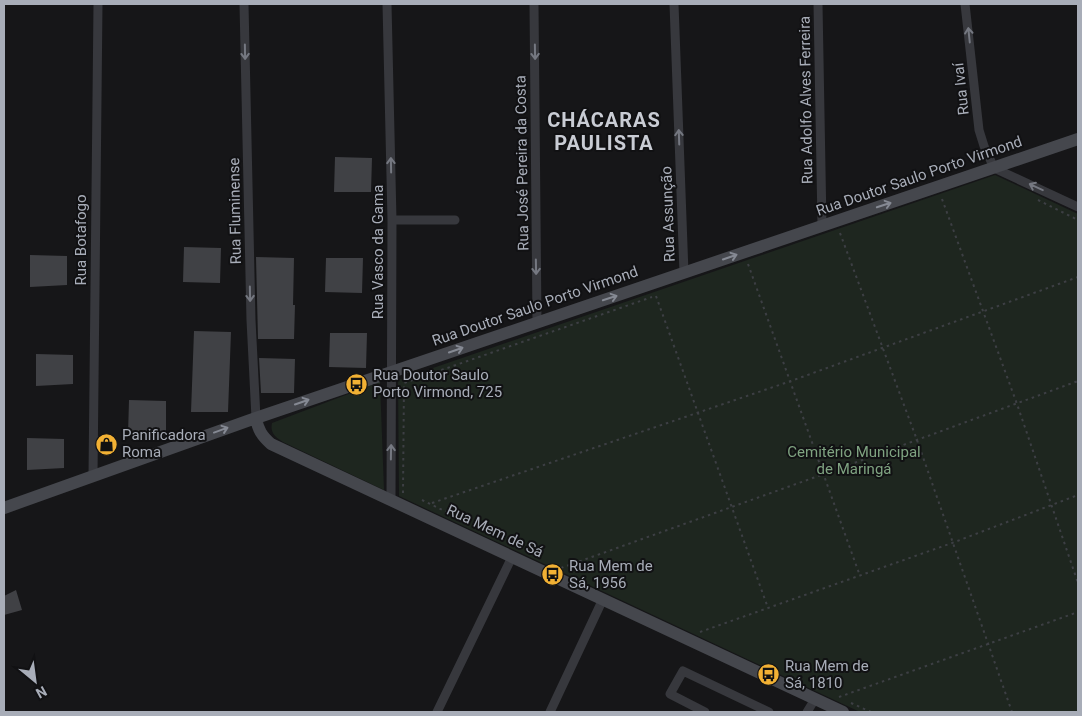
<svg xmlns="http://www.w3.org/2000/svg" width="1082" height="716" font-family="Roboto,sans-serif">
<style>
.green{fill:#1e261f}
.building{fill:#404145}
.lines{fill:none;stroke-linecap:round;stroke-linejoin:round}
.path{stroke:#3d3f44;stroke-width:2;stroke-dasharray:2.5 4;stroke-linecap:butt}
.street{stroke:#37383d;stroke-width:9}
.secondary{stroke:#45474d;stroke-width:12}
.oneway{stroke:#757881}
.oneway2{stroke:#858993}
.labels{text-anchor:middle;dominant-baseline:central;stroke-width:4;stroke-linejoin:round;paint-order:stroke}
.street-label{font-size:15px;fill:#a8adb8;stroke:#111113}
.poi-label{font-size:15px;fill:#a8adb8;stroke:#111113;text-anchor:start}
.park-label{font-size:15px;fill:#7fa381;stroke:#111113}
.district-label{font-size:20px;font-weight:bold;letter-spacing:1px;fill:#c9ccd4;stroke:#111113}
</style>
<rect width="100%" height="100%" fill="#161618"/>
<path class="green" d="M995 175 1078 214V712H860L399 496 398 380Z
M380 382 384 490 283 442C275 437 270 433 272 423Z"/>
<path class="building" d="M335 157 372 158 371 192H334Z
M184 247 221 248 220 283 183 282Z
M30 255 67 256V285L30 287Z
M256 257 294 258 293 305H295L294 339H258Z
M326 258H363L362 293 325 292Z
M194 331 231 332 228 412H191Z
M330 333H367L366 368 329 367Z
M36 354 73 355V384L36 386Z
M259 358 295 359 294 393H261Z
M129 400 166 401V436L128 435Z
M27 438 64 439V468L27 470Z
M16 590 22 610 4 615V596Z"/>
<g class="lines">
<path class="path" d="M942 199 1017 404 1078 583
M1038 200 1078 220
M840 233 917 440 1012 712
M748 264 860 576
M656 296 768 608
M403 493 404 383 652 297
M422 500 463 520
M432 503 791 381 1078 277
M561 568 824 474 1078 381
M700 632 952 543 1078 495
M839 697 1078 612
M851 703 871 712"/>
<path class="street" d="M244 4 251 320 256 418
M387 4 392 220 391 501
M534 4 537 322
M674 4 684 273
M818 4 822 225
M965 4 979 130 984 146 994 168 1078 207
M392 220H455
M93 476 98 4
M437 712 512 557
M550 712 603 599
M705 712 670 694 683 671 769 712
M807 712 815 699"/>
<path class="secondary" d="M256 418C258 430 262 436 271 444L843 712
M4 508 256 418 1078 139"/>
</g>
<defs><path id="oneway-shaft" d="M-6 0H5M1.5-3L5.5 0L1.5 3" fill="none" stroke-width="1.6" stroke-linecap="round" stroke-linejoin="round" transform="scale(1.25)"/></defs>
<g class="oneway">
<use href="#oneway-shaft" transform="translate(969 35) rotate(-96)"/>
<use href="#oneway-shaft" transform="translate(245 52) rotate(89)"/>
<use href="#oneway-shaft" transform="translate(535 52) rotate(89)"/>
<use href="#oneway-shaft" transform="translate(679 137) rotate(-92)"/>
<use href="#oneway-shaft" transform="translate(391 165) rotate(-91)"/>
<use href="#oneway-shaft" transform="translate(1036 187) rotate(-155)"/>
<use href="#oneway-shaft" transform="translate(536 267) rotate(89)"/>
<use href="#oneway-shaft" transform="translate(250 294) rotate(89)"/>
<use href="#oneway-shaft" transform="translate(391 452) rotate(-89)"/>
</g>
<g class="oneway2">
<use href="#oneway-shaft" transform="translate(884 205) rotate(-18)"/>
<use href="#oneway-shaft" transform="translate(730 257) rotate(-19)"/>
<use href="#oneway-shaft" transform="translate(610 298) rotate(-18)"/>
<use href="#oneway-shaft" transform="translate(456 350) rotate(-19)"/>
<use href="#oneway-shaft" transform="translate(302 402) rotate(-19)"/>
<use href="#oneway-shaft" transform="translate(221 430) rotate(-20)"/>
</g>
<defs>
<symbol id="bus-disc" viewBox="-11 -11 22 22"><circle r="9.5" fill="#f2b134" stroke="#111113"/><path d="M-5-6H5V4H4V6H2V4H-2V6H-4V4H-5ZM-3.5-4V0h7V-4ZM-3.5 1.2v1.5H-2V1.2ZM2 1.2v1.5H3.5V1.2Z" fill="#111"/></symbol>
<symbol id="shop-disc" viewBox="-11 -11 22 22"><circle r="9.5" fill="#f2b134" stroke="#111113"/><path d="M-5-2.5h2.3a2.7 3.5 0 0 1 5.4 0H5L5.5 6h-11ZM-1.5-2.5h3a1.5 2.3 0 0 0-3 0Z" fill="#111"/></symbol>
</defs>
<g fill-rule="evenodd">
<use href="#bus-disc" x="344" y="372" width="25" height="25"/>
<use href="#shop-disc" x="94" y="432" width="25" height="25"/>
<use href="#bus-disc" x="540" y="562" width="25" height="25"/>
<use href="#bus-disc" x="756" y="662" width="25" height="25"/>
</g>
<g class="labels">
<g class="street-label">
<text transform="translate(961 89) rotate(-96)">Rua Ivaí</text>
<text transform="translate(806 100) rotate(-91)">Rua Adolfo Alves Ferreira</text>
<text transform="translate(522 163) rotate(-91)">Rua José Pereira da Costa</text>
<text transform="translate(919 176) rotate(-19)">Rua Doutor Saulo Porto Virmond</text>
<text transform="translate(235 211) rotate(-91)">Rua Fluminense</text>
<text transform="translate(668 214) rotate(-92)">Rua Assunção</text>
<text transform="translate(81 240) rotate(-90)">Rua Botafogo</text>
<text transform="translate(378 252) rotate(-90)">Rua Vasco da Gama</text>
<text transform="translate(535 306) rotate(-19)">Rua Doutor Saulo Porto Virmond</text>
<text transform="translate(495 531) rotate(25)">Rua Mem de Sá</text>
</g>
<g class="poi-label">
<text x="373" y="375">Rua Doutor Saulo<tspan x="373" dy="17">Porto Virmond, 725</tspan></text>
<text x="122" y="435">Panificadora<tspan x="122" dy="17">Roma</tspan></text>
<text x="569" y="566">Rua Mem de<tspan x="569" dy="17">Sá, 1956</tspan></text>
<text x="785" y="666">Rua Mem de<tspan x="785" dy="17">Sá, 1810</tspan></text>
</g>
<g class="park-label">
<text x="854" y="452">Cemitério Municipal<tspan x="854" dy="17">de Maringá</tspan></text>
</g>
<g class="district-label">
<text x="604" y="120">CHÁCARAS<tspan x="604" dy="23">PAULISTA</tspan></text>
</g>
</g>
<rect width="1082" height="716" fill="none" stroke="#a8adb8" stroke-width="10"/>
<g transform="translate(35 681) rotate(151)" stroke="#111113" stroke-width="4" paint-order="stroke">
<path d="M0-4L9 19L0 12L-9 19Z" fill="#a8adb8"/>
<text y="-8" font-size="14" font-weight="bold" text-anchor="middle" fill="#a8adb8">N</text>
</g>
</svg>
